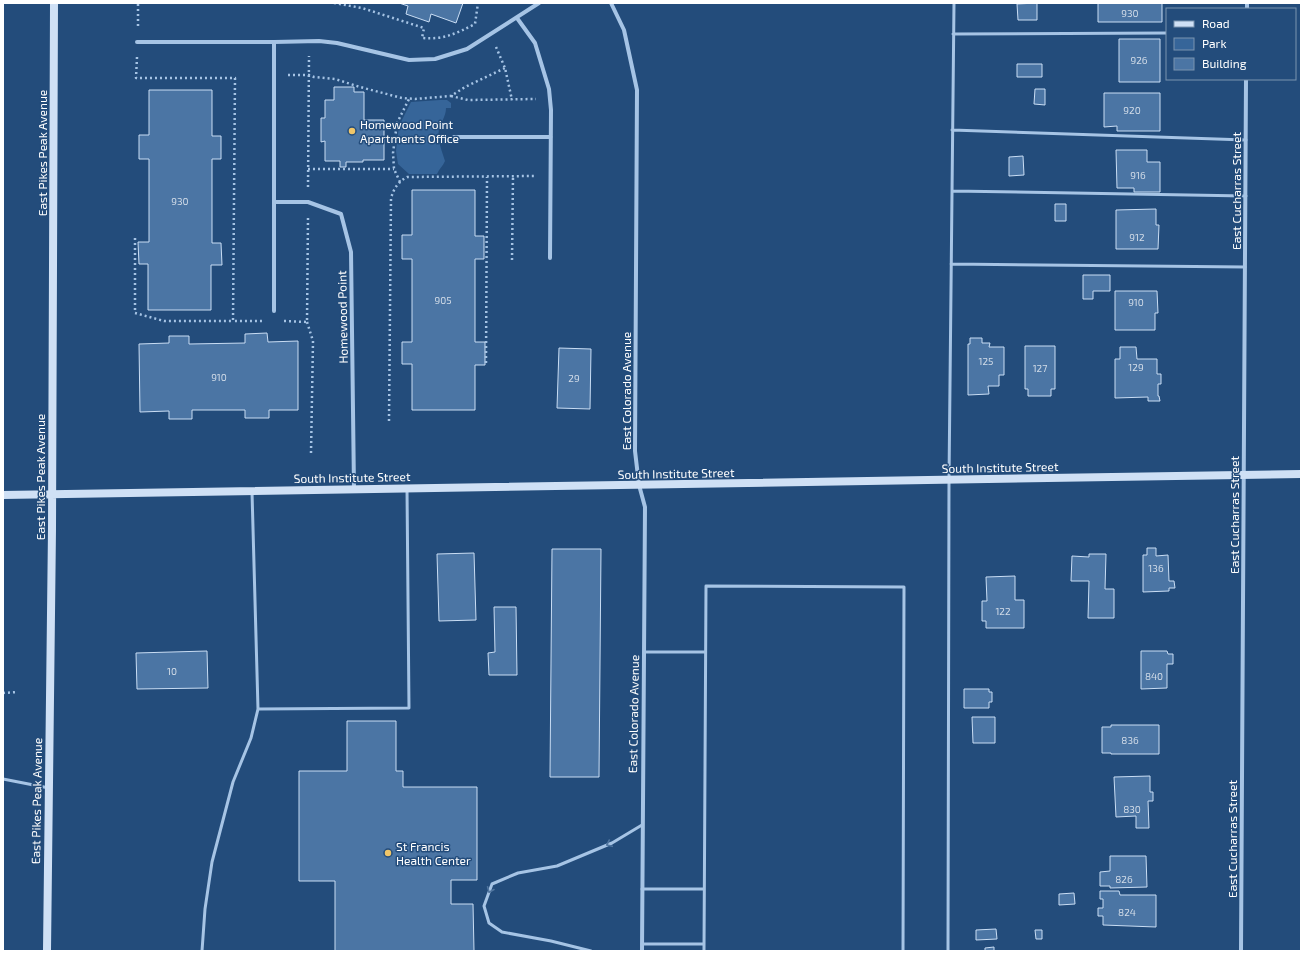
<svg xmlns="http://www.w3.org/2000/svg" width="1304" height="954" font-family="'Exo 2',sans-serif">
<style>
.green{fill:#366599}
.building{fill:#4b75a4;stroke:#c9ddf4}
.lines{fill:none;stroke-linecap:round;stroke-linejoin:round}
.path{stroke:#a6c4e5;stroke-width:2.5;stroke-dasharray:2 3;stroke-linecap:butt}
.lane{stroke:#a6c4e5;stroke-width:3}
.street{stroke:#a6c4e5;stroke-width:4}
.secondary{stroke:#cfe0f5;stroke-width:8}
.oneway{stroke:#5176a0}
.poi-dot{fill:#f0c669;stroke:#234c7b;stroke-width:1.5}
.labels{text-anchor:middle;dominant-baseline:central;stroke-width:3;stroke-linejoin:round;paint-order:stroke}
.number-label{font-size:10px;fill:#d2dce8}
.poi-label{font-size:12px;fill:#fff;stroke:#234c7b;text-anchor:start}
.street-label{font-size:12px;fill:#fff;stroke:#234c7b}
</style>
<rect width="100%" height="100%" fill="#234c7b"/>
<path class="green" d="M440 100H447L451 103V108H446C446 116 441 122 439 129 437 140 442 151 445 161 443 166 439 169 437 174H409L398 164 396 151 399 126 411 102Z"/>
<path class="building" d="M399 3H463L456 23 431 14 429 22 406 14 408 6Z
M1037 3V20H1018L1017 4Z
M1098 3H1162V22H1098Z
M1119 39H1160V82H1119Z
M1017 64H1042V77H1017Z
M334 87H354V92H364V120H384V160H363V162H346V167H340V161H325V141L321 142V118H325V100H334Z
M1035 89H1045V105L1034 104Z
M149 90H212V136H221V159H212V243H221L222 265H211V310H148V264H139L138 242H149V159H139V135H149Z
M1104 93H1160V131H1117V126L1104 127Z
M1116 150H1147V162H1160V192H1134V188H1117Z
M1023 156 1024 175 1009 176V157Z
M412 190H475V236H484V259H475V342H485V365H475V410H412V364H402V342H412V259H402V235H412Z
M1055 204H1066V221H1055Z
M1156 209V225H1159L1158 249H1116V210Z
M1083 275H1110V291H1093V299H1083Z
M1115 291H1157L1158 313H1155V330H1115Z
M267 333 268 342 298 341V410H269V418H245V410H192V419H169V411L140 412 139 344 169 343V336H189V344L245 343V334Z
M970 338H982V343H990L989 347H1004V375H999V386H988L989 394 968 395V344H970Z
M1025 346H1055V389H1051V396H1028V389H1025Z
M1120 347H1136L1137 359H1157V374H1161V384H1158V396H1159L1160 401H1148V397L1115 398V359H1120Z
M559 348 591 349 590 409 557 408Z
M1147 548H1156V556L1168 555 1169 581H1174L1175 588H1169V591L1143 592V555H1147Z
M552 549H601L599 777H550Z
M474 553 476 620 439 621 437 554Z
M1089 554H1106L1105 589H1114V618H1088L1089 581H1071L1072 556 1089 557Z
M1015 576V600H1024V628H986V621H982V601H987L986 577Z
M494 607H516L517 675H489L488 653 495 652Z
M207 651 208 688 137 689 136 653Z
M1141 651H1167L1168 654H1173V664H1167V688L1141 689Z
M964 689H989V692H992V702H989V708H964Z
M972 717H995V743H973Z
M347 721H396V771H403V787H477V880H451V904H473L474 951H335V881H299V771H347Z
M1111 725H1159V754H1111V753H1102V727H1111Z
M1150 776V792H1153V801H1148L1149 828H1136V816L1116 817 1114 777Z
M1110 856H1146L1147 887 1110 888V886H1100V872L1110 871Z
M1100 891H1119L1120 895H1156V927L1103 925V916H1098V908H1103V899H1100Z
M1074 893 1075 904 1059 905V894Z
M996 929 997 939 976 940V930Z
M1035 930H1042V939H1036Z
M994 947V951H985V948Z"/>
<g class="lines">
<path class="path" d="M334 3 362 8 424 28 422 38C444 40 457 33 475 24L478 3
M138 26V3
M496 47 505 68 512 100
M137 57 136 78H235L233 321H263
M288 75H309L314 77 335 79 360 87 402 98 415 99 451 96 465 87 505 68
M451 96 468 100 536 99
M308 169H394
M400 182 394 169 393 153 397 123 409 99
M308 187 309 56
M135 238V313L164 321H233
M512 260 513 176
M284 321 307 322 308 218
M307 322 313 341 311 453
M486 363 487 177
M389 421 391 198C394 188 398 182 407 177L536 176
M3 693 17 692"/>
<path class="lane" d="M953 34 1167 33
M952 130 1246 140
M952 191 1246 196
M951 264 1245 267
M252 492 258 709 409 708 407 489
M644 652H705
M3 779 49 788
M642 889H704
M642 944H704
M202 951 205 909 212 862 233 782 251 738 258 709
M591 951 551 941 502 932 489 923 484 906 492 884 518 873 557 866 612 843 642 825
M704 951 706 586 904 587 903 951
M948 951 949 480 954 3"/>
<path class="street" d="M611 3 624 30 637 90 635 451 639 485 645 507 642 951
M1247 9V3
M517 18 535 43 549 89 551 110 550 258
M137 42H274L319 41 337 43 409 60 435 59 467 49 539 3
M274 42V311
M454 137H551
M274 202H308L341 214 351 252 354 489
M1241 951 1246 79"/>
<path class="secondary" d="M3 495 1301 474
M47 951 52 529 54 3"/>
</g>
<defs><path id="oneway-chevron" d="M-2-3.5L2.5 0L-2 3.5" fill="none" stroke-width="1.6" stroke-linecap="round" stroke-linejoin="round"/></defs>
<g class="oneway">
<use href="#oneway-chevron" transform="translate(609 844) rotate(155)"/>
<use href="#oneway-chevron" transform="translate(490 890) rotate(113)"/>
</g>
<g class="poi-dot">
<circle cx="352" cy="131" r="4"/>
<circle cx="388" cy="853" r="4"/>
</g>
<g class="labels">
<g class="number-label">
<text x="1130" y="13">930</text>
<text x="1139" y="60">926</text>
<text x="1132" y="110">920</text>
<text x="1138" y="175">916</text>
<text x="180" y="201">930</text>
<text x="1137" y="237">912</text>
<text x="443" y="300">905</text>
<text x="1136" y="302">910</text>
<text x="986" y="361">125</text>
<text x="1136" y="367">129</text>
<text x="1040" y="368">127</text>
<text x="219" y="377">910</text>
<text x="574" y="378">29</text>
<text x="1156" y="568">136</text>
<text x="1003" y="611">122</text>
<text x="172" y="671">10</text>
<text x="1154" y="676">840</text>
<text x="1130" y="740">836</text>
<text x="1132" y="809">830</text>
<text x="1124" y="879">826</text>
<text x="1127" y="912">824</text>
</g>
<g class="poi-label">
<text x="360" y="124">Homewood Point<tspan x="360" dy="14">Apartments Office</tspan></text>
<text x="396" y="846">St Francis<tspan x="396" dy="14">Health Center</tspan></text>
</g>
<g class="street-label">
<text transform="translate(42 153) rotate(-90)">East Pikes Peak Avenue</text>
<text transform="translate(1236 191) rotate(-90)">East Cucharras Street</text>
<text transform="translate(342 317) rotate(-91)">Homewood Point</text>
<text transform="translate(626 391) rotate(-90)">East Colorado Avenue</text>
<text transform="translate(1000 467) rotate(-1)">South Institute Street</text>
<text transform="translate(676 473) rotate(-1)">South Institute Street</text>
<text transform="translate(40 477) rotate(-90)">East Pikes Peak Avenue</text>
<text transform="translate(352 477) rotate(-1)">South Institute Street</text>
<text transform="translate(1234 515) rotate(-90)">East Cucharras Street</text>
<text transform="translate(633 714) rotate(-89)">East Colorado Avenue</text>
<text transform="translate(36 801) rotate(-89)">East Pikes Peak Avenue</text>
<text transform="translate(1232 839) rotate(-90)">East Cucharras Street</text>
</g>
</g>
<rect width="1304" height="954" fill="none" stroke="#ffffff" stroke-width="8"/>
<rect x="1166" y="8" width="130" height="72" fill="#234c7b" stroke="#7b94b0"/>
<rect x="1174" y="21" width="20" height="6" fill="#cfe0f5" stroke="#7b94b0"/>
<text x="1202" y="28" font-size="12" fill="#ffffff">Road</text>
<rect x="1174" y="38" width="20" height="12" fill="#366599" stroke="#7b94b0"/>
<text x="1202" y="48" font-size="12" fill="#ffffff">Park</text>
<rect x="1174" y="58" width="20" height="12" fill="#4b75a4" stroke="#7b94b0"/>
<text x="1202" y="68" font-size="12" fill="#ffffff">Building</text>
</svg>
